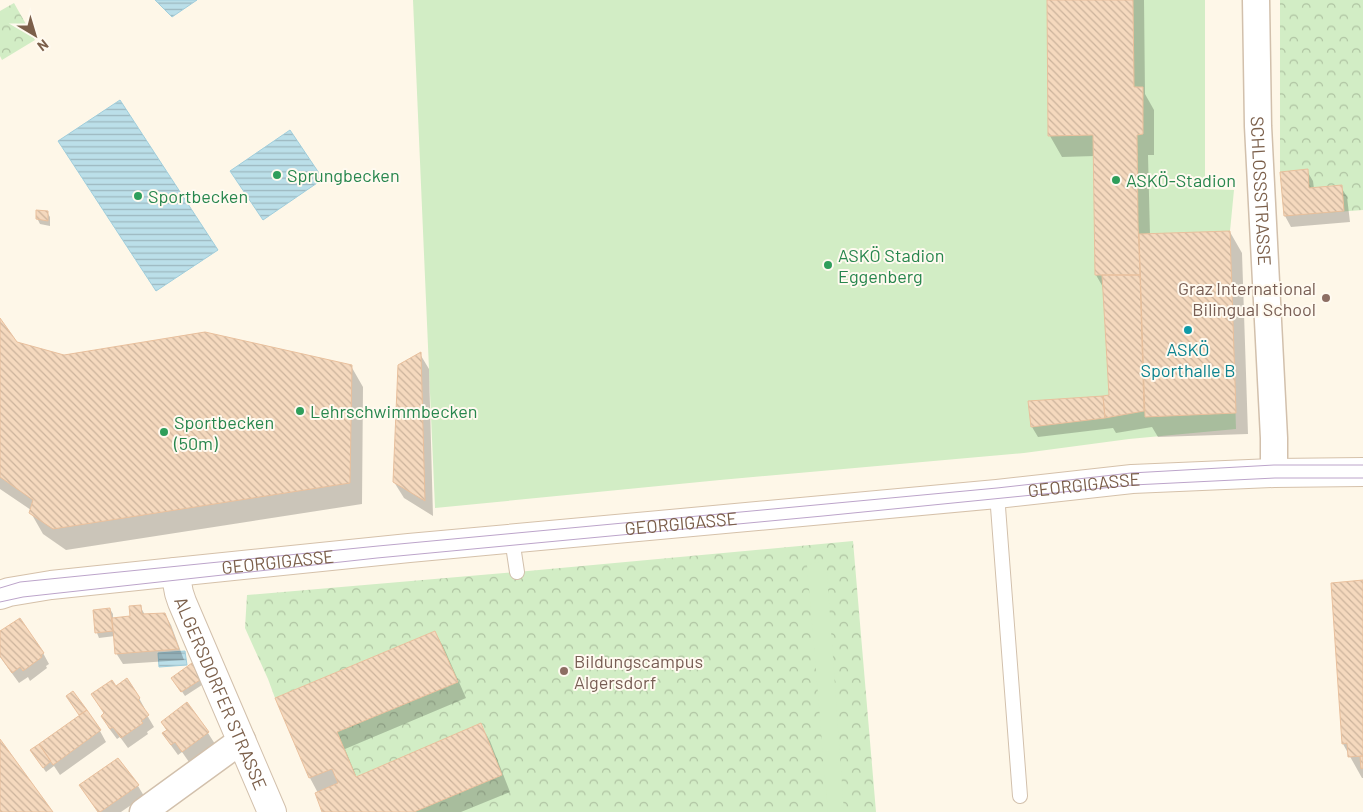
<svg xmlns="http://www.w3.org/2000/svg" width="1363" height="812" font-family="Barlow,sans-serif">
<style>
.park{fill:url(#park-crowns)}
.pitch{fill:#d2edc5}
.water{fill:url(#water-rules);stroke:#a0cedc}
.shadow{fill:#0003}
.building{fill:url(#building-back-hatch);stroke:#e9c09d}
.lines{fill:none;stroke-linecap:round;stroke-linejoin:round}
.service-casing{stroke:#d2c0ac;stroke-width:16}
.minor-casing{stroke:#d2c0ac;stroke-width:29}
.tertiary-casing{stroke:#d2c0ac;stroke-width:30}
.secondary-casing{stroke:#d5c1aa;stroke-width:30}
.service{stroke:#fff;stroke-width:14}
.minor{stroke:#fff;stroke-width:26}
.tertiary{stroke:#fff;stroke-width:28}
.secondary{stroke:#fff;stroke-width:28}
.tram{stroke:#bca4ca;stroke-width:1}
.leisure-dot{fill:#2e9e5b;stroke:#fffaf0;stroke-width:2}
.education-dot{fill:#8d6e63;stroke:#fffaf0;stroke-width:2}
.culture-dot{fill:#0f9aa8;stroke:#fffaf0;stroke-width:2}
.labels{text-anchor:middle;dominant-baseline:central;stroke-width:4;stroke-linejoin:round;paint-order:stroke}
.leisure-label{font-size:18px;fill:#27864d;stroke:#fffaf0;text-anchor:start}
.street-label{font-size:18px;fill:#7b5f4a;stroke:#fffaf0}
.education-label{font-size:18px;fill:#785e54;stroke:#fffaf0;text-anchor:end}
.culture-label{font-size:18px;fill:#0d838f;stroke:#fffaf0}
</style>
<defs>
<pattern id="park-crowns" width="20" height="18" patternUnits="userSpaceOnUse" patternTransform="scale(1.25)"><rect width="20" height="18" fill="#d2edc5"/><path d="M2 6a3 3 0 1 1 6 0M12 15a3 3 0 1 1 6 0" fill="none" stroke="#afc3a2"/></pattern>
<pattern id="water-rules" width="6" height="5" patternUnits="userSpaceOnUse" patternTransform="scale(1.25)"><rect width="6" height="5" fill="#bbdfe9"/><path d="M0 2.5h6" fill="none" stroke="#9db8bf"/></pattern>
<pattern id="building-back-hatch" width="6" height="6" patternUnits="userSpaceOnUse" patternTransform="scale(1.25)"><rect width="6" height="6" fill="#f5d9be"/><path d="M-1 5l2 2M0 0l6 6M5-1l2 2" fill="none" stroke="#cbb39c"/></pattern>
</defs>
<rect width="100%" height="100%" fill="#fef7e8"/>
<path class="park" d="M1280 0H1363V210L1284 216 1280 172Z
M14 3 35 40 2 60 0 56V11Z
M853 541 876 812H414L502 775 482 724 356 777 337 732 458 682 435 631 275 698 268 679 245 628 247 595 517 572Z"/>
<path class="pitch" d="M413 0H1205V189L1234 190 1230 231 1236 429 1129 439 1024 453 720 480 435 508Z
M826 560 844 812H828L807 565Z"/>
<path class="water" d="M155 0H197L172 17Z
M120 100 218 250 156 291 58 141Z
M290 130 323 179 263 220 230 171Z
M185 651 187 665 159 667 158 653Z"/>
<path class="shadow" d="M1048 0H1144L1145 94 1154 110V155H1148L1150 235 1230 232 1242 253 1248 434 1158 437 1152 427 1116 433 1113 428 1038 437 1032 427 1110 397 1104 289 1096 275 1095 156 1062 157 1050 136Z
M1307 171 1313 181 1314 189 1341 187 1347 197 1350 222 1291 227 1285 216 1281 173Z
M47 212 50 217V226L40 224 37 218Z
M0 320 16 343 64 356 351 366 363 387 362 504 66 550 43 534 31 513V510L0 489Z
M420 354 429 369 433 516 404 498 394 482Z
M1363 581V786V778H1362L1343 744Z
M140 606 145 615 165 614 171 625 184 660 123 664 116 653 115 636 99 638 97 633 110 609 113 614V619L132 617Z
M0 632 43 653 49 664 46 666 47 668 30 681 28 677 19 683 0 657Z
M435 632 444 648 466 698 345 749 357 778 481 725 490 741 510 792 461 812H324L318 793 310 778 276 698Z
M195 670 202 685 185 696 176 683Z
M116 687 139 698 145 709 144 710 154 727 147 732 148 734 128 748 120 737 117 739 108 727 105 714Z
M73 693 100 731 106 742 60 775 54 766 46 772 35 756 81 716 70 702Z
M187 704 208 733 215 744 189 762 182 752 178 755 170 744 164 734 167 731 162 723Z
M80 785 138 786 144 796 121 812H98Z"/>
<path class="building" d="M1047 0H1133L1134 87H1143V134L1137 135 1138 224 1140 275H1095L1093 135 1048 136Z
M1308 169 1309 188 1342 185 1344 211 1284 216 1280 172Z
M36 210 48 211V221L36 219Z
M1230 231 1236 413 1145 417 1139 234Z
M1102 275H1140L1144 411 1105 418 1103 396 1109 395Z
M0 318 17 342 64 355 205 332 352 365 350 483 53 529 29 513 33 500 0 477Z
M421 352 425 501 393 482 398 365Z
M1103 396 1105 418 1031 427 1028 401Z
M1363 580V756L1348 757 1347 743 1342 744 1331 583Z
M141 605 142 614 165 613 179 649 115 654 112 618 130 616 129 606Z
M110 608 113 631 95 633 93 610Z
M20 618 44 653 41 655 42 657 23 671 20 667 12 673 0 656V631Z
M435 631 458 682 337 732 356 777 481 723 502 775 414 812H322L315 793 338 783 332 769 309 778 275 698Z
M192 663 200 680 181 692 171 678Z
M127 678 140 698 138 700 149 715 141 721 143 723 121 738 113 727 110 729 101 716 104 713 91 694 112 680 116 686Z
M73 691 87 710 79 715 66 696Z
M187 702 209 732 182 752 175 742 171 745 162 733 167 730 161 722Z
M87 710 101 730 53 765 39 744Z
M0 739 53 812H0Z
M39 744 51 761 43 768 30 750Z
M1360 756H1363V768L1361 769Z
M118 758 139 785 100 812H98L79 785Z"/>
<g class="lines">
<defs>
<path id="service" d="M997 494 1020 796
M512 539 517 572"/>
<g id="minor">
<path id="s1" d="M1256 0 1258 126 1274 438V473"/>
<path d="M143 812 242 740"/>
</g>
<g id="tertiary">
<path id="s2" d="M175 572 179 593 182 602 272 812"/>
</g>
<g id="secondary">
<path id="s3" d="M0 595 9 592 51 585 175 572 409 548 997 494 1132 479 1274 473 1363 472"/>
</g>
</defs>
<use href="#service" class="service-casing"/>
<use href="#minor" class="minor-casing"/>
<use href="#tertiary" class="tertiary-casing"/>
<use href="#secondary" class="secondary-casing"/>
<use href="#service" class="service"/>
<use href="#minor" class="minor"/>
<use href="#tertiary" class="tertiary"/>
<use href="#secondary" class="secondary"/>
<path class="tram" d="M0 588 20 582 378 546 997 488 1131 473 1274 465H1363
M0 602 23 597 377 558 823 516 1133 485 1275 478H1363"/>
</g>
<g class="leisure-dot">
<circle cx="277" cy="175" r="5"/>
<circle cx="1116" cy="180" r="5"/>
<circle cx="138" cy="196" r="5"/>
<circle cx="828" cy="265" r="5"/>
<circle cx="300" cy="411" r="5"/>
<circle cx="164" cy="432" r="5"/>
</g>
<g class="education-dot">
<circle cx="1326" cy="298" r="5"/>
<circle cx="564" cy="671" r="5"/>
</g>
<circle class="culture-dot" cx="1188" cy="330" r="5"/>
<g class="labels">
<g class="leisure-label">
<text x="287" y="175">Sprungbecken</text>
<text x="1126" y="180">ASKÖ-Stadion</text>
<text x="148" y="196">Sportbecken</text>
<text x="838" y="255">ASKÖ Stadion<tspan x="838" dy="21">Eggenberg</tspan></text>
<text x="310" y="411">Lehrschwimmbecken</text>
<text x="174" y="422">Sportbecken<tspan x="174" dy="21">(50m)</tspan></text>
</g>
<g class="street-label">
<text stroke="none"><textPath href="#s1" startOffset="191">SCHLOSSSTRASSE</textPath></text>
<text stroke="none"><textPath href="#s3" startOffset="1090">GEORGIGASSE</textPath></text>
<text stroke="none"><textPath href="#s3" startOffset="685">GEORGIGASSE</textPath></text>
<text stroke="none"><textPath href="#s3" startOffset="280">GEORGIGASSE</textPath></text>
<text stroke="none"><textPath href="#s2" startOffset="130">ALGERSDORFER STRASSE</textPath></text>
</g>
<g class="education-label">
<text x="1316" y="288">Graz International<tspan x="1316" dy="21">Bilingual School</tspan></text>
<text x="574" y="661" text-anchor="start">Bildungscampus<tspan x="574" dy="21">Algersdorf</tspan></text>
</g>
<g class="culture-label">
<text x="1188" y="349">ASKÖ<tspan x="1188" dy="21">Sporthalle B</tspan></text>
</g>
</g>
<g transform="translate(35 35) rotate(142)" stroke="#fffaf0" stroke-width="4" paint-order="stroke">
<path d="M0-4L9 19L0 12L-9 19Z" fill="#7b5f4a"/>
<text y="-8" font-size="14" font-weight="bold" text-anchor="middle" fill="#7b5f4a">N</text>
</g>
</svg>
